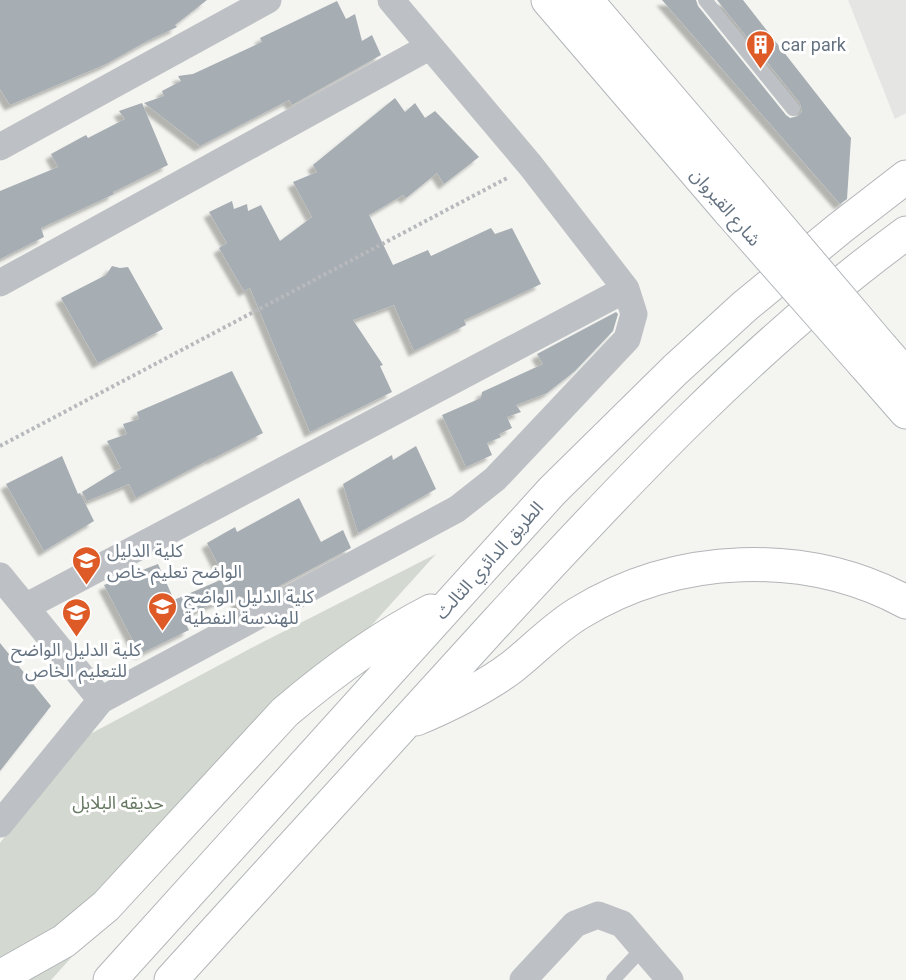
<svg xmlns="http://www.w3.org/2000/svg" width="906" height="980" font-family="Roboto,'Noto Sans Arabic',sans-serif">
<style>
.built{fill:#e5e6e4}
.green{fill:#d3d9d0}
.building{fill:#a6adb3;filter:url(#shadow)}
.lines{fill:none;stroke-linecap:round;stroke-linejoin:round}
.secondary-casing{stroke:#b2b6bb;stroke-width:35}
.highway-casing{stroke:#b2b5b8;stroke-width:35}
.path{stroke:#b7b9bc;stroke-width:4;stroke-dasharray:3 3;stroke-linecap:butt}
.lane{stroke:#bdc0c4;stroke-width:14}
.street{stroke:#bdc0c4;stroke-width:27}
.secondary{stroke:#fff;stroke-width:33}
.highway{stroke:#fff;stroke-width:33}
.secondary-bridge-casing{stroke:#b2b6bb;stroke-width:35;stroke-linecap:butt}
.secondary-bridge{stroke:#fff;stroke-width:33}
.labels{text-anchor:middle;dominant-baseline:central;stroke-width:6;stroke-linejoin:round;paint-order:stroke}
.poi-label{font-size:18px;fill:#647281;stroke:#fff;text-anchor:start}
.street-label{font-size:18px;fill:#647281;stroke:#fff}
.park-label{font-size:18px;fill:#667862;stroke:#fff}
</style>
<defs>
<filter id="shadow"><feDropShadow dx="-5.5" dy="5.5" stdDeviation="1.5" flood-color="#0004"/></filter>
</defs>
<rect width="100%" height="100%" fill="#f4f4f0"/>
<path class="built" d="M848 0H906V113L895 119Z"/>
<path class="green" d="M436 554 51 980H0V843L77 741 259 644Z"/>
<path class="building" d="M0 0H207L175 25 177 27 149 40 106 64 10 105 0 89Z
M662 0H696L698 6 786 115 790 118 798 116 802 112 800 103 717 0H743L851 138 847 199 840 204Z
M337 1 346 19 355 14 362 41 372 35 381 55 292 105 289 100 200 146 144 103 164 96 162 91 181 81 178 76 193 74 262 42 260 38Z
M395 98 405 112 415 103 425 118 435 111 479 157 444 184 437 173 406 198 403 195 369 215 393 265 428 250 431 256 491 228 495 234 512 228 541 284 464 320 466 325 414 351 394 305 353 320 383 365 380 366 392 392 310 432 250 288 244 291 219 248 227 243 209 212 232 201 234 209 247 204 248 211 261 205 280 241 312 217 293 182 317 172 313 165Z
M142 103 168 165 113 192 114 194 41 228 44 237 0 259V191L58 167 51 154 86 135 88 138 125 119 119 111Z
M112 266 120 268 128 267 163 329 98 363 61 298 106 275Z
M616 312 618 314 613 331 575 371 547 393 516 405 521 412 507 417 512 428 499 434 501 437 487 443 492 455 466 467 442 415 481 398 482 392 543 364 537 354Z
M232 371 263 433 212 459V458L136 498 129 484 87 501 82 492 121 468 107 441 127 434 123 424 139 419 137 412Z
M416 446 436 489 358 533 343 484 392 455 393 460Z
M62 456 78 494 80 493 94 521 44 551 6 484Z
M299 498 321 542 343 530 351 548 240 607 234 595 182 617 189 630 140 654 104 585 158 564 174 600 225 578 207 543 235 527 237 532Z
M0 643 51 706 0 771Z"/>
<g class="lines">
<defs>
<path id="secondary" d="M548 0 730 212
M586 0 749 191
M882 348 906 375
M864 364 906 412"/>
<path id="highway" d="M416 719C449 705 483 689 512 667 535 649 554 628 579 613 677 553 805 548 906 602
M0 977 64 941 106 906 285 712C331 673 378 638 431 611
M110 980 552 491 675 370 745 306 840 228 906 177
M171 980C278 861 386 743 494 625 622 486 753 345 906 233"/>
</defs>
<use href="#secondary" class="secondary-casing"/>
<use href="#highway" class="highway-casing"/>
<path class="path" d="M0 446 509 177"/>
<path class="lane" d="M705 0 793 109
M613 980 643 948"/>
<path class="street" d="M0 147 268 0
M0 283 429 47
M0 576 101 700
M27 606 626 289
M0 824 101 700 457 509 495 479 627 339 634 314 626 289 531 166 391 0
M523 980 575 924 598 915 622 924 670 980"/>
<use href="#secondary" class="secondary"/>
<use href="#highway" class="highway"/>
<defs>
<path id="secondary-bridge" d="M749 191 882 348
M730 212 864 364"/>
</defs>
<use href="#secondary-bridge" class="secondary-bridge-casing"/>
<use href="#secondary-bridge" class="secondary-bridge"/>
</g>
<defs>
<symbol id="building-pin" viewBox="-11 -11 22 30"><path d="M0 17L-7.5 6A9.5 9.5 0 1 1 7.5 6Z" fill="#de5a26" stroke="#fff"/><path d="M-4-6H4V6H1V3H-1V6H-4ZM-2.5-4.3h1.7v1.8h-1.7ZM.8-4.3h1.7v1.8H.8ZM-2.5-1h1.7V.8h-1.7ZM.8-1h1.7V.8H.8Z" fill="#fff"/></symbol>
<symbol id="university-pin" viewBox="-11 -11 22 30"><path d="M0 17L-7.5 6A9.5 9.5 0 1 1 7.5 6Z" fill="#de5a26" stroke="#fff"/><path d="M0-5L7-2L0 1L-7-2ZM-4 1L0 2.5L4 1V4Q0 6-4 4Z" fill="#fff"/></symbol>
<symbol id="school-pin" viewBox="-11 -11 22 30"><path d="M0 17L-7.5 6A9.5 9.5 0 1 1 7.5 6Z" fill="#de5a26" stroke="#fff"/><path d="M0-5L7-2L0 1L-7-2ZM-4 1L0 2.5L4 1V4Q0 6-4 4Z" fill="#fff"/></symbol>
</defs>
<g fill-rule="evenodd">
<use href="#building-pin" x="744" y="28" width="33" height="45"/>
<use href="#university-pin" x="70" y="544" width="33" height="45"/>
<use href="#university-pin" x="146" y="590" width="33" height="45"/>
<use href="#school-pin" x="60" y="596" width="33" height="45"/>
</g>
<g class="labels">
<g class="poi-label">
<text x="781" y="44">car park</text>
<text x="107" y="550">كلية الدليل<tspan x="107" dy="21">الواضح تعليم خاص</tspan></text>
<text x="184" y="596">كلية الدليل الواضح<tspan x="184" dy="21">للهندسة النفطية</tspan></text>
<text x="76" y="649" text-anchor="middle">كلية الدليل الواضح<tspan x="76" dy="21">للتعليم الخاص</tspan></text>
</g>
<g class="street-label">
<text transform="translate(726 207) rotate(49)">شارع القيروان</text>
<text transform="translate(489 560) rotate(-48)">الطريق الدائري الثالث</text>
</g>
<g class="park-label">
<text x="118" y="802">حديقه البلابل</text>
</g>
</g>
</svg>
